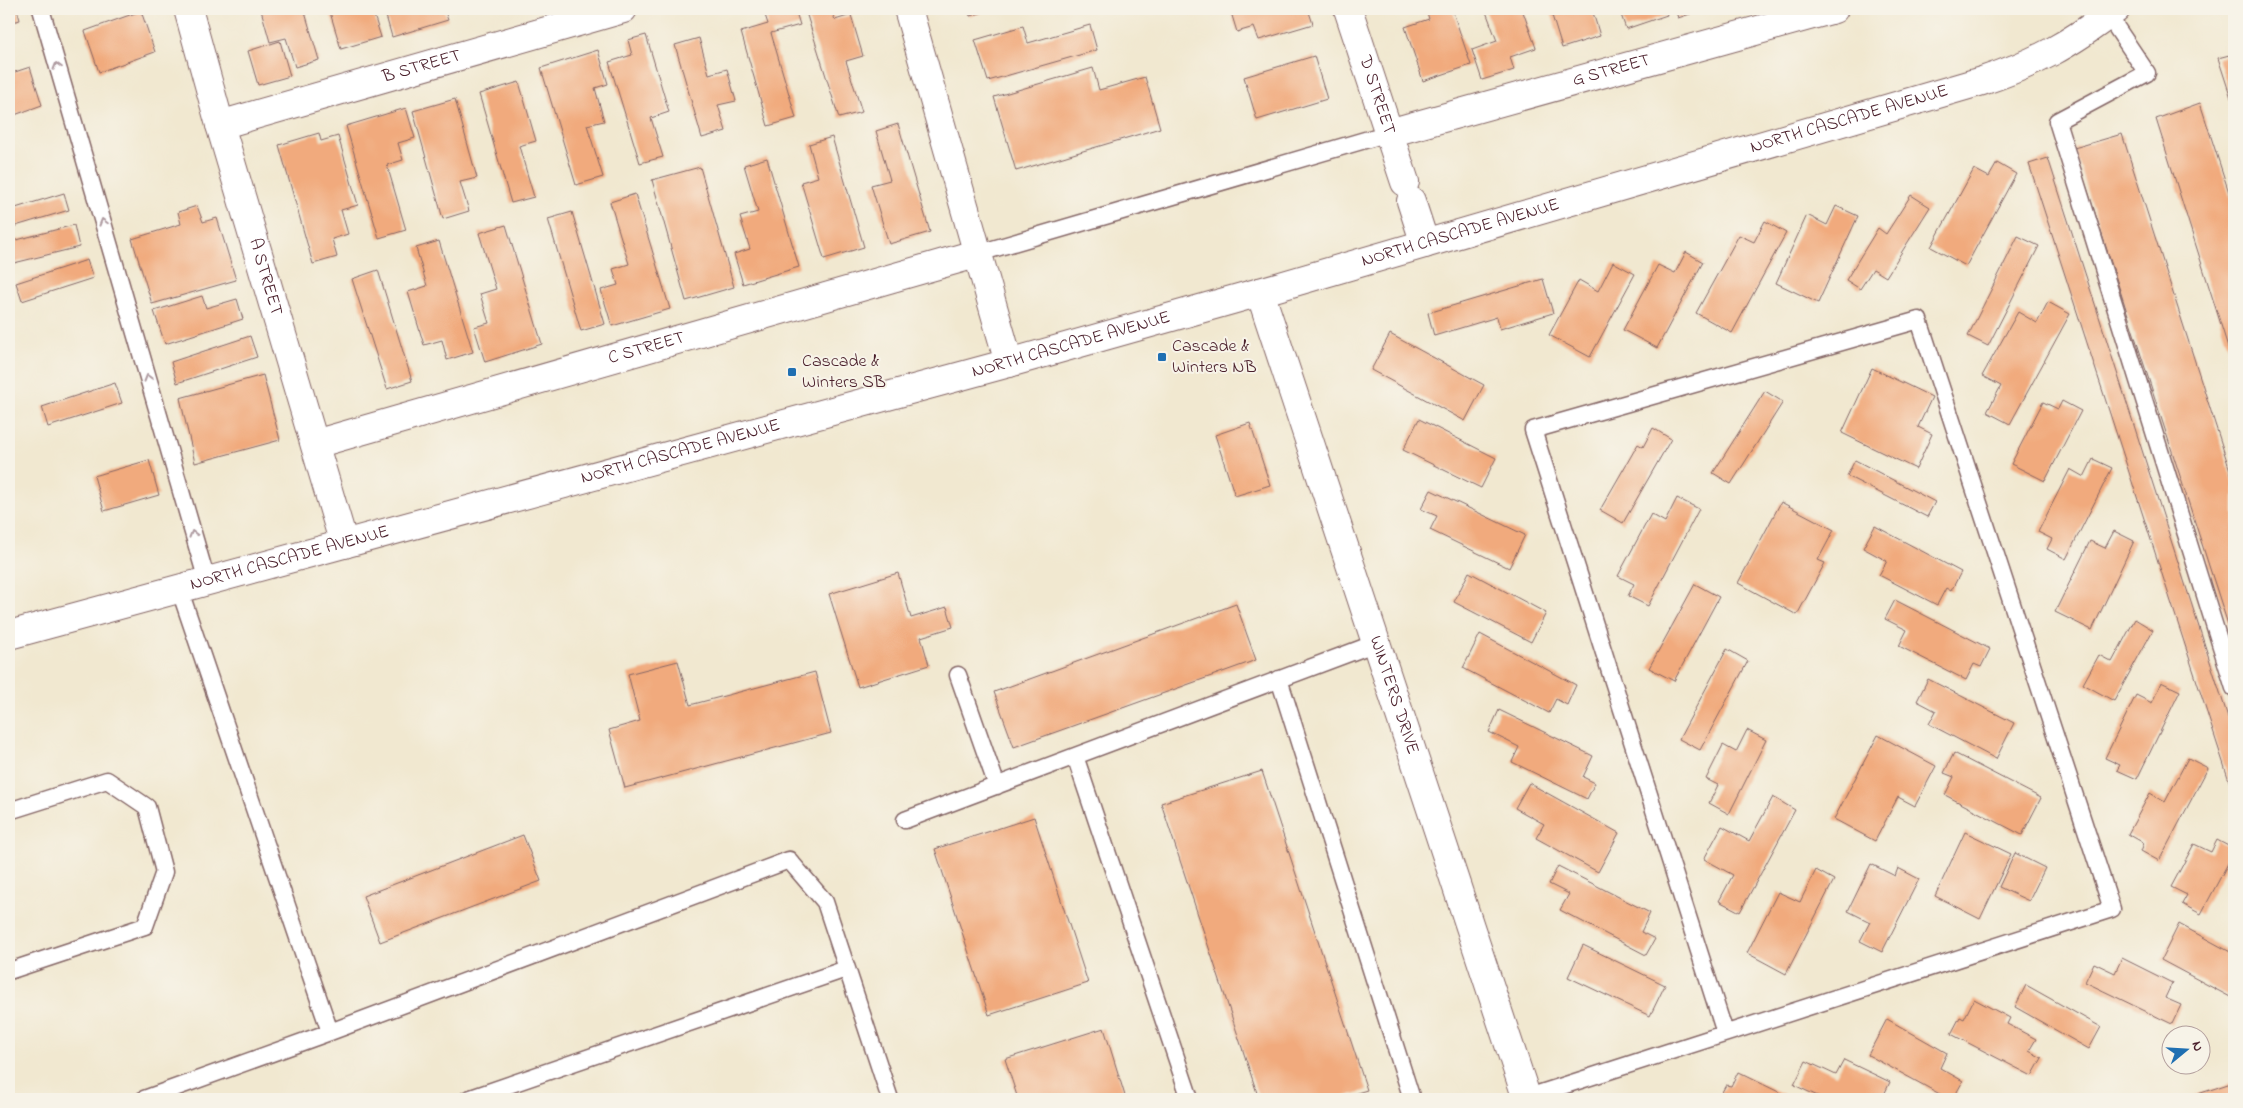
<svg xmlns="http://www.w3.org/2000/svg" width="2243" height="1108" font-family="'Indie Flower',sans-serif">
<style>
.building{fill:#f1aa7d}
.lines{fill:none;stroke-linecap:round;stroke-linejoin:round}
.service-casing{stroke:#846565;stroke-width:19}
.minor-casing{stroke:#846565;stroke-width:30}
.tertiary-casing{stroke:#846565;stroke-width:30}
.service{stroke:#fff;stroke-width:16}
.minor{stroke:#fff;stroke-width:28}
.tertiary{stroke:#fff;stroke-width:28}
.oneway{stroke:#ae9aa0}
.poi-dot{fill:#1f6fb2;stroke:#f7f3e8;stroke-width:2}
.labels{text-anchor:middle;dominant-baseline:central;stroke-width:4;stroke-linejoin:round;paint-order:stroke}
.street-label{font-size:18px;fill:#4a1f2b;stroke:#f7f3e8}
.poi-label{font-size:18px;fill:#4a1f2b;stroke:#f7f3e8;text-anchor:start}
</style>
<rect width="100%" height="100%" fill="#f7f3e8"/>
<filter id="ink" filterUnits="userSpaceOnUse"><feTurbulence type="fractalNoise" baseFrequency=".02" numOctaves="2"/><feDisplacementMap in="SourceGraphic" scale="10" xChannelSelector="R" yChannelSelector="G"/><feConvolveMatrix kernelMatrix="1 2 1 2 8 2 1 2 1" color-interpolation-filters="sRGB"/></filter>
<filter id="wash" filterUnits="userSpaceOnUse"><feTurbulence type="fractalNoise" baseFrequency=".0096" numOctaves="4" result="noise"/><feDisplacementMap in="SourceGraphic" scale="20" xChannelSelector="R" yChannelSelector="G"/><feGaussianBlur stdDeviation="1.12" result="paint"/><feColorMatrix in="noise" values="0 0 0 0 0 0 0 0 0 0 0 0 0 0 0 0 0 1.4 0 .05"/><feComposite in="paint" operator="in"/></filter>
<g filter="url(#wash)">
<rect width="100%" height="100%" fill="#f1e8d0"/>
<g id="blocks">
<path class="building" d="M9 9H17L20 20 9 23Z
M265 9H304L319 60 295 67 286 38 270 42 261 10Z
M329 9H372L381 37 341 49Z
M384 9H444L448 20 392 37Z
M763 9H795L800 25 771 33 796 118 768 126 741 32 768 24Z
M805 9H831L835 20 851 15 863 56 846 61 862 112 839 118Z
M968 9H994L970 16Z
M1230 9H1308L1313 24 1259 40 1254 27 1237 32Z
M1426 9H1452L1471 65 1423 81 1405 27 1429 19Z
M1485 9H1522L1536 48 1510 57 1514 70 1482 80 1472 50 1497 41Z
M1550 9H1592L1600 36 1562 48Z
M1619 9H1665L1667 15 1626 29Z
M1675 9H1705L1678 18Z
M141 11 155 52 99 72 85 31Z
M1090 25 1097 50 988 81 975 40 1023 26 1028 43Z
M646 35 669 112 651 118 663 157 640 163 609 62 632 55 628 40Z
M699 38 709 74 727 69 736 101 718 105 726 131 702 138 675 45Z
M280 41 290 76 258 85 248 51Z
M598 50 608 84 595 88 604 121 587 125 603 177 576 185 541 68Z
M2233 54 2234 58V107L2218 58Z
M1314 56 1327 99 1257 120 1244 77Z
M30 67 42 105 9 117V74Z
M1093 68 1099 90 1145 77 1160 128 1016 171 994 97Z
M519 82 536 141 519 146 534 197 511 203 479 94Z
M455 99 477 178 460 182 469 211 443 219 413 111Z
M2200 103 2234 208V366L2156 119Z
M406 108 415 138 398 143 403 160 387 165 406 230 379 238 346 126Z
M898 124 930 232 889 244 871 185 890 180 876 131Z
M319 133 321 141 338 136 358 205 341 210 348 234 332 239 337 257 313 264 279 145Z
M2122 134 2234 483V643L2074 148Z
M832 137 864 247 824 259 801 182 818 177 809 144Z
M767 158 799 267 743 284 734 254 750 249 740 217 758 212 744 165Z
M2048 158 2234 736V796L2029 164Z
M1997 163 2016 174 1966 266 1931 247 1974 169 1989 177Z
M700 167 734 287 686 301 652 180Z
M64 193 69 210 9 228V210Z
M635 194 670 309 612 326 601 290 618 285 613 269 629 264 610 202Z
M1911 195 1930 207 1886 277 1873 269 1860 289 1846 280 1878 228 1886 234Z
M197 206 203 222 217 218 236 280 152 304 132 239 181 224 178 212Z
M1836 206 1858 216 1818 303 1776 283 1807 215 1827 225Z
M572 212 605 324 581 331 548 219Z
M1765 221 1786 233 1732 333 1696 313 1739 235 1754 242Z
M74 225 79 247 10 264 9 242Z
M506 225 542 344 485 362 474 327 489 323 480 294 496 289 479 233Z
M2018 236 2039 246 1988 346 1968 336Z
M439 241 473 352 447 360 442 340 424 345 408 292 427 286 416 248Z
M1686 252 1703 262 1657 348 1623 330 1658 265 1675 273Z
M87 260 93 278 22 301 16 283Z
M1613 262 1635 274 1590 357 1549 335 1579 280 1598 291Z
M378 270 412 381 387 389 352 279Z
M1543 279 1553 313 1500 329 1497 317 1434 336 1428 313Z
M202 296 206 308 237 299 243 319 165 344 154 311Z
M2048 302 2070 314 2010 424 1987 412 2001 386 1982 376 2018 312 2037 323Z
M1390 334 1484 385 1465 421 1371 370Z
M250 336 257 357 177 383 171 362Z
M1872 368 1932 397 1918 427 1932 434 1916 469 1842 433Z
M263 375 280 440 195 463 180 398Z
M115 383 122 403 48 427 42 407Z
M1765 391 1783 402 1731 484 1713 473Z
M2062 401 2081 411 2045 481 2011 464 2043 402 2058 409Z
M1419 419 1496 458 1481 488 1403 450Z
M1250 423 1270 485 1235 496 1215 435Z
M1653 428 1671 439 1623 523 1600 510 1638 444 1643 447Z
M2093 459 2112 468 2066 559 2047 549 2052 539 2038 532 2070 469 2084 477Z
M149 460 159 495 104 511 94 476Z
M1855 460 1935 502 1927 517 1847 476Z
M1431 490 1525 535 1509 568 1430 530 1437 516 1421 509Z
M1677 498 1699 509 1648 606 1628 596 1634 584 1618 576 1651 514 1665 522Z
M1781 502 1834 530 1818 560 1825 563 1797 615 1738 583Z
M1875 526 1961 572 1951 591 1946 588 1937 605 1879 575 1887 561 1863 548Z
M2114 531 2134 541 2092 630 2055 612 2090 541 2105 548Z
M1469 572 1546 613 1531 642 1454 602Z
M898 573 911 618 947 607 953 627 921 637 929 665 858 687 829 594Z
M1695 584 1719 597 1674 681 1649 668Z
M1895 600 1990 649 1981 667 1974 664 1966 680 1899 646 1907 630 1885 619Z
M1236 604 1256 660 1014 747 994 692Z
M2135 619 2153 630 2114 701 2083 684 2099 655 2112 662Z
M1480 634 1576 685 1567 705 1556 699 1549 713 1463 668Z
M1727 649 1748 661 1700 750 1679 739Z
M678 661 690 705 815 672 831 733 625 788 609 730 640 721 628 674Z
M1928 679 2014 723 1996 759 1929 724 1936 711 1917 701Z
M2161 682 2180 691 2137 779 2117 770 2120 765 2105 758 2136 695 2152 703Z
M1499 710 1593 756 1583 777 1595 783 1587 799 1512 762 1519 747 1489 732Z
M1747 730 1766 740 1729 814 1709 803 1718 785 1706 779 1723 745 1736 752Z
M1878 735 1936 766 1915 806 1898 797 1875 841 1834 819Z
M1954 753 2041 798 2022 835 1945 795 1954 777 1944 773Z
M2188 758 2208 768 2159 861 2141 851 2144 843 2128 834 2150 793 2165 802Z
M1262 771 1367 1090 1337 1099H1259L1161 803Z
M1529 783 1619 833 1598 872 1536 838 1544 824 1515 808Z
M1773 797 1795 810 1740 912 1719 901 1733 875 1704 859 1722 826 1749 841Z
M1034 817 1088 983 989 1015 935 849Z
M1965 832 2011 854 1980 919 1935 896Z
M523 835 541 881 380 942 363 896Z
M2217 840 2234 849V852L2201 914 2182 904 2187 895 2171 887 2194 844 2211 852Z
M2015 853 2045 868 2029 901 1999 887Z
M1871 864 1895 876 1898 868 1919 879 1882 952 1860 941 1870 922 1848 911Z
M1558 866 1650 913 1641 932 1655 939 1646 955 1560 910 1569 894 1549 884Z
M1816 870 1834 880 1786 974 1747 953 1778 892 1800 902Z
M2179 924 2234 954V999L2161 960Z
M1583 945 1665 985 1650 1016 1568 977Z
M2122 958 2172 983 2165 998 2181 1005 2172 1024 2085 982 2094 963 2115 973Z
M2026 985 2101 1027 2089 1049 2015 1007Z
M1974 999 2010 1018 2007 1024 2036 1039 2029 1051 2042 1058 2032 1076 1951 1034 1960 1017 1964 1019Z
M1887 1019 1947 1053 1940 1068 1963 1081 1953 1099H1949L1868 1055Z
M1104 1028 1126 1099H1018L1005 1059Z
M1844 1060 1890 1082 1882 1099H1824L1794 1085 1806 1061 1836 1075Z
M1738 1072 1793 1099H1718L1726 1085 1731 1086Z
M2234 1082V1099H2183Z"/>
</g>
</g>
<g filter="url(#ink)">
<use href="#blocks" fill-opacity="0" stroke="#846565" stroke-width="1"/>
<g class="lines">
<defs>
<path id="service" d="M41 9 207 581
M2108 15 2147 73 2057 121 2234 688
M979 253 1389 133
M179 588 330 1032
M958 675 997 786
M1279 679 1412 1099
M1075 756 1190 1099
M9 811 107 780 147 807 164 872 145 926 9 971
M905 820 1376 643
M144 1099 330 1032 789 860 825 902 890 1099
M468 1099 846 969
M1522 1099 2112 909 1919 320 1533 430 1725 1033"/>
<g id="minor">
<path id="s1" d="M188 9 220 125 344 544"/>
<path d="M908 9 1009 363"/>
<path id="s2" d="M1348 9 1405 182"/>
<path id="s3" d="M220 125 623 9"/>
<path id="s4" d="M1389 133 1834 9"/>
<path d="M1411 201 1425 244"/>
<path id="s5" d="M1260 292 1982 81C2038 62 2069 45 2116 9"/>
<path id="s6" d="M315 444 979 253"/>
</g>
<g id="tertiary">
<path id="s7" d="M9 635 1009 363 1260 292 1527 1099"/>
</g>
</defs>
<use href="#service" class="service-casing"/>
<use href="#minor" class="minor-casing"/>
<use href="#tertiary" class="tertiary-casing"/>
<use href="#service" class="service"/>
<use href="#minor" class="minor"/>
<use href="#tertiary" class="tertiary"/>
</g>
<defs><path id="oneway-chevron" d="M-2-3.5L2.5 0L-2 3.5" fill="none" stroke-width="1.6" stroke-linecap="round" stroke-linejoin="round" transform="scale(1.25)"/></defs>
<g class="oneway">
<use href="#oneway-chevron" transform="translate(57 66) rotate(-106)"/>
<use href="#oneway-chevron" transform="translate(103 222) rotate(-106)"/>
<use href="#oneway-chevron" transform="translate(148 378) rotate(-106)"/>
<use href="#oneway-chevron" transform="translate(193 534) rotate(-106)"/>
</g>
</g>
<g class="poi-dot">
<rect x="1157" y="352" width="10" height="10" rx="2.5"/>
<rect x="787" y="367" width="10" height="10" rx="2.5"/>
</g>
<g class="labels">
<g class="street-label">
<text stroke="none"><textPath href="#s3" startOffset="210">B STREET</textPath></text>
<text stroke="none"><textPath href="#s4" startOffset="231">G STREET</textPath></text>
<text stroke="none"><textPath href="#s2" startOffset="91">D STREET</textPath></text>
<text stroke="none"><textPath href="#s5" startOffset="614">NORTH CASCADE AVENUE</textPath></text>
<text stroke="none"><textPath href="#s5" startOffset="209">NORTH CASCADE AVENUE</textPath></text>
<text stroke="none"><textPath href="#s1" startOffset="279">A STREET</textPath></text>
<text stroke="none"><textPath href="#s7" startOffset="1101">NORTH CASCADE AVENUE</textPath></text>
<text stroke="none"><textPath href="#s6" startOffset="345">C STREET</textPath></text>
<text stroke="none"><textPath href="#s7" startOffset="696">NORTH CASCADE AVENUE</textPath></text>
<text stroke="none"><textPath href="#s7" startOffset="291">NORTH CASCADE AVENUE</textPath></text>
<text stroke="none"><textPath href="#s7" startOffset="1722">WINTERS DRIVE</textPath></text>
</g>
<g class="poi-label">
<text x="1172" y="347">Cascade &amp;<tspan x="1172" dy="21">Winters NB</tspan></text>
<text x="802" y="362">Cascade &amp;<tspan x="802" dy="21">Winters SB</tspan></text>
</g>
</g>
<rect width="2243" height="1108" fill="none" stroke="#f7f3e8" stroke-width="30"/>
<g transform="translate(2186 1050) rotate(72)"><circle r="24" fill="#f7f3e8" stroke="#b29e9c"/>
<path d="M0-4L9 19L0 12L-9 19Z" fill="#1f6fb2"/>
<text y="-8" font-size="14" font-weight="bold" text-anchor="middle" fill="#4a1f2b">N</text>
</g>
</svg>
